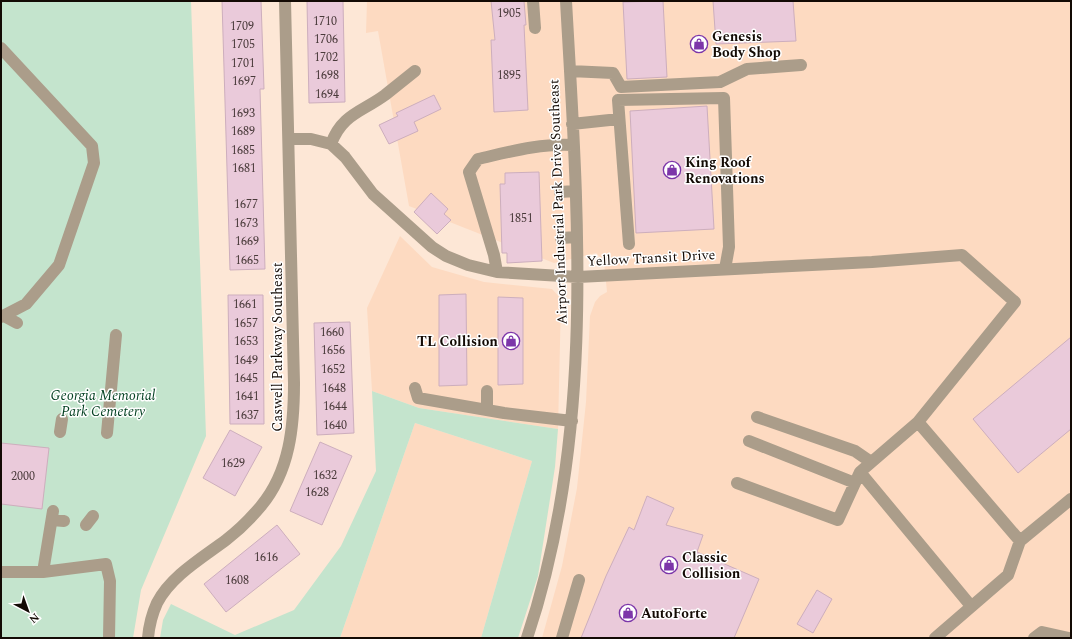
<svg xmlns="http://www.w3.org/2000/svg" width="1072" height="639" font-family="Spectral,serif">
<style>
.built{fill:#fddac1}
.green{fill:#c4e4cd}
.building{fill:#eacada;stroke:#cdaebd}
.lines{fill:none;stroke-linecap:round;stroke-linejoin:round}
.minor{stroke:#ab9d8a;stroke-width:12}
.labels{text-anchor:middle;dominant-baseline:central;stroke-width:3;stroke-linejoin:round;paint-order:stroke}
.number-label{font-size:12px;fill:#493a3a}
.poi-label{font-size:14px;font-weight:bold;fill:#130a04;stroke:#fff;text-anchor:start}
.street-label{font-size:14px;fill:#130a04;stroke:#fff}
.park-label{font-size:14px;font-style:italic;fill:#054223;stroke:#fff}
</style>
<rect width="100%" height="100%" fill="#fde7d6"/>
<path class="built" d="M367 1H1071V638H542L562 566 577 488 586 402 590 316 595 302 600 296 607 292 604 261 596 253 554 263 409 206 378 31 366 33Z
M400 236 432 267 484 282 552 289 561 299 558 429 419 408 372 391 367 308Z
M415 423 532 461 481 638H340Z"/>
<path class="green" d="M1 1H191L206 436 141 590 133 638H1Z
M372 391 419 408 558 429 555 467 538 576 518 638H481L532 461 415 423 340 638H160L163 620 171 604 235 635 294 610 341 546 376 471Z"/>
<path class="building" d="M222 1H261L264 89H260L265 269 230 270Z
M307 1H343L345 102 309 103Z
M491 1H524L526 25H524L528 110 494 112 491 40H495Z
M663 1 667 77 627 79 623 2Z
M713 1H793L796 41 716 44Z
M434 95 441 109 414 122 418 131 389 144 379 125 398 116 396 113Z
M707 106 714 229 636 233 630 111Z
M539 172 542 261 507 263V253H502L500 184H505V173Z
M431 193 448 209 444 214 451 220 437 234 414 212Z
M466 294 467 385 439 386V295Z
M228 295H263L264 424H230Z
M498 297 523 298V384L498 385Z
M350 322 354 433 317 435 314 323Z
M1071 337V429L1018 473 973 419Z
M230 430 262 447 235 496 203 478Z
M320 442 352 456 322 525 290 511Z
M1 443 49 448 42 509 1 504Z
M647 496 674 508 666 525 703 535 697 552 759 579 734 638H581L606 576 629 527 634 530Z
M277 525 300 554 226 612 204 584Z
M817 590 832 599 813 633 797 624Z"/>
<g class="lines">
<path class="minor" d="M533 1 535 28
M1 48 92 146 94 163 59 265 26 304 1 317
M570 71 613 73 621 87 720 82 747 69 801 65
M572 124 619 119
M289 139H311L331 144 345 157 373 194 432 247 446 256 468 265 497 272 578 277 872 262 962 255 1015 302 918 422
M331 144C342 114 362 112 385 95 395 87 405 79 415 71
M560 192 575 191
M561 238 577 237
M629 244 618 100 724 98 729 247 725 269
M497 272 494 255 469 172 478 159C509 152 541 143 573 145
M4 316 17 323
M415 388 418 398 504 413 572 421
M487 410V391
M757 417 855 451 871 462
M60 432 62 419
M107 433 116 335
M749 441 855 483
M737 483 838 520 860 472
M52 520 64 521
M86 525 93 516
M1 572H43L106 564 110 581 109 638
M43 572 53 511
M971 606 860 472 918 422 1020 541 1071 499
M148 638C149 626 152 614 157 603 171 576 202 558 226 540 239 530 251 518 261 506 290 471 294 426 294 383L285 1
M527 638C596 433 578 213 566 1
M562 638 579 580
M935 638 1008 575 1020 541
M1034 638 1042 632 1069 638"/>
</g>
<defs>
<symbol id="shop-ring" viewBox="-11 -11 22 22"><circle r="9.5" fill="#fff" stroke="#7c36a9" stroke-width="1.5"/><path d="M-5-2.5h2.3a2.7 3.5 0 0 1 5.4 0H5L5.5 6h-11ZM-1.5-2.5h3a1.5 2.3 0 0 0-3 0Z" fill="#7c36a9"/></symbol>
</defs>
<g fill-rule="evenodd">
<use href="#shop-ring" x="689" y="34" width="20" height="20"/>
<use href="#shop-ring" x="662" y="160" width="20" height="20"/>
<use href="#shop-ring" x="501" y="331" width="20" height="20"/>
<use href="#shop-ring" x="659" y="555" width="20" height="20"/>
<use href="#shop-ring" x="618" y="603" width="20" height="20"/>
</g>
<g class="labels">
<g class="number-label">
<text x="509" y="13">1905</text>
<text x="325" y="21">1710</text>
<text x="242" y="26">1709</text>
<text x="326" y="39">1706</text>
<text x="243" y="44">1705</text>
<text x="326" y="57">1702</text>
<text x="243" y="63">1701</text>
<text x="327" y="75">1698</text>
<text x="509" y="75">1895</text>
<text x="244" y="81">1697</text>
<text x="327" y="94">1694</text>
<text x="243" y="113">1693</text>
<text x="243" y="131">1689</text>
<text x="243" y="150">1685</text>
<text x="244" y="168">1681</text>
<text x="246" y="204">1677</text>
<text x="521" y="218">1851</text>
<text x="246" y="223">1673</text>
<text x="247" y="241">1669</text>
<text x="247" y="260">1665</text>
<text x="245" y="304">1661</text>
<text x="246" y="323">1657</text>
<text x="332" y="332">1660</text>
<text x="246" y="341">1653</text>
<text x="333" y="350">1656</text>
<text x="246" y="360">1649</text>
<text x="333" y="369">1652</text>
<text x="246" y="378">1645</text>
<text x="334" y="388">1648</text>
<text x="247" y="396">1641</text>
<text x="335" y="406">1644</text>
<text x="247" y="415">1637</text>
<text x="335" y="425">1640</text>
<text x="233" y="463">1629</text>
<text x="325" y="475">1632</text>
<text x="23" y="476">2000</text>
<text x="317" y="492">1628</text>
<text x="266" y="557">1616</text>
<text x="237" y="580">1608</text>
</g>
<g class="poi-label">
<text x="712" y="36">Genesis<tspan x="712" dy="16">Body Shop</tspan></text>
<text x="685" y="162">King Roof<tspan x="685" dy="16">Renovations</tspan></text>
<text x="498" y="341" text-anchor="end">TL Collision</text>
<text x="682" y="557">Classic<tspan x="682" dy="16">Collision</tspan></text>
<text x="641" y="613">AutoForte</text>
</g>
<g class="street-label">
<text transform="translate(558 202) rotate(-92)">Airport Industrial Park Drive Southeast</text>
<text transform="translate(651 258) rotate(-3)">Yellow Transit Drive</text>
<text transform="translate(277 347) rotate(-90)">Caswell Parkway Southeast</text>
</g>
<g class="park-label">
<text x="103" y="395">Georgia Memorial<tspan x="103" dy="16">Park Cemetery</tspan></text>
</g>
</g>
<rect width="1072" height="639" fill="none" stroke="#130a04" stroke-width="4"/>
<g transform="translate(28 611) rotate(139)" stroke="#ffffff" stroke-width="3" paint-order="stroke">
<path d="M0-3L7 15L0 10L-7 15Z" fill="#130a04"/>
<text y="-6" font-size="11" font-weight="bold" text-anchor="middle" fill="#130a04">N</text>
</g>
</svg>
